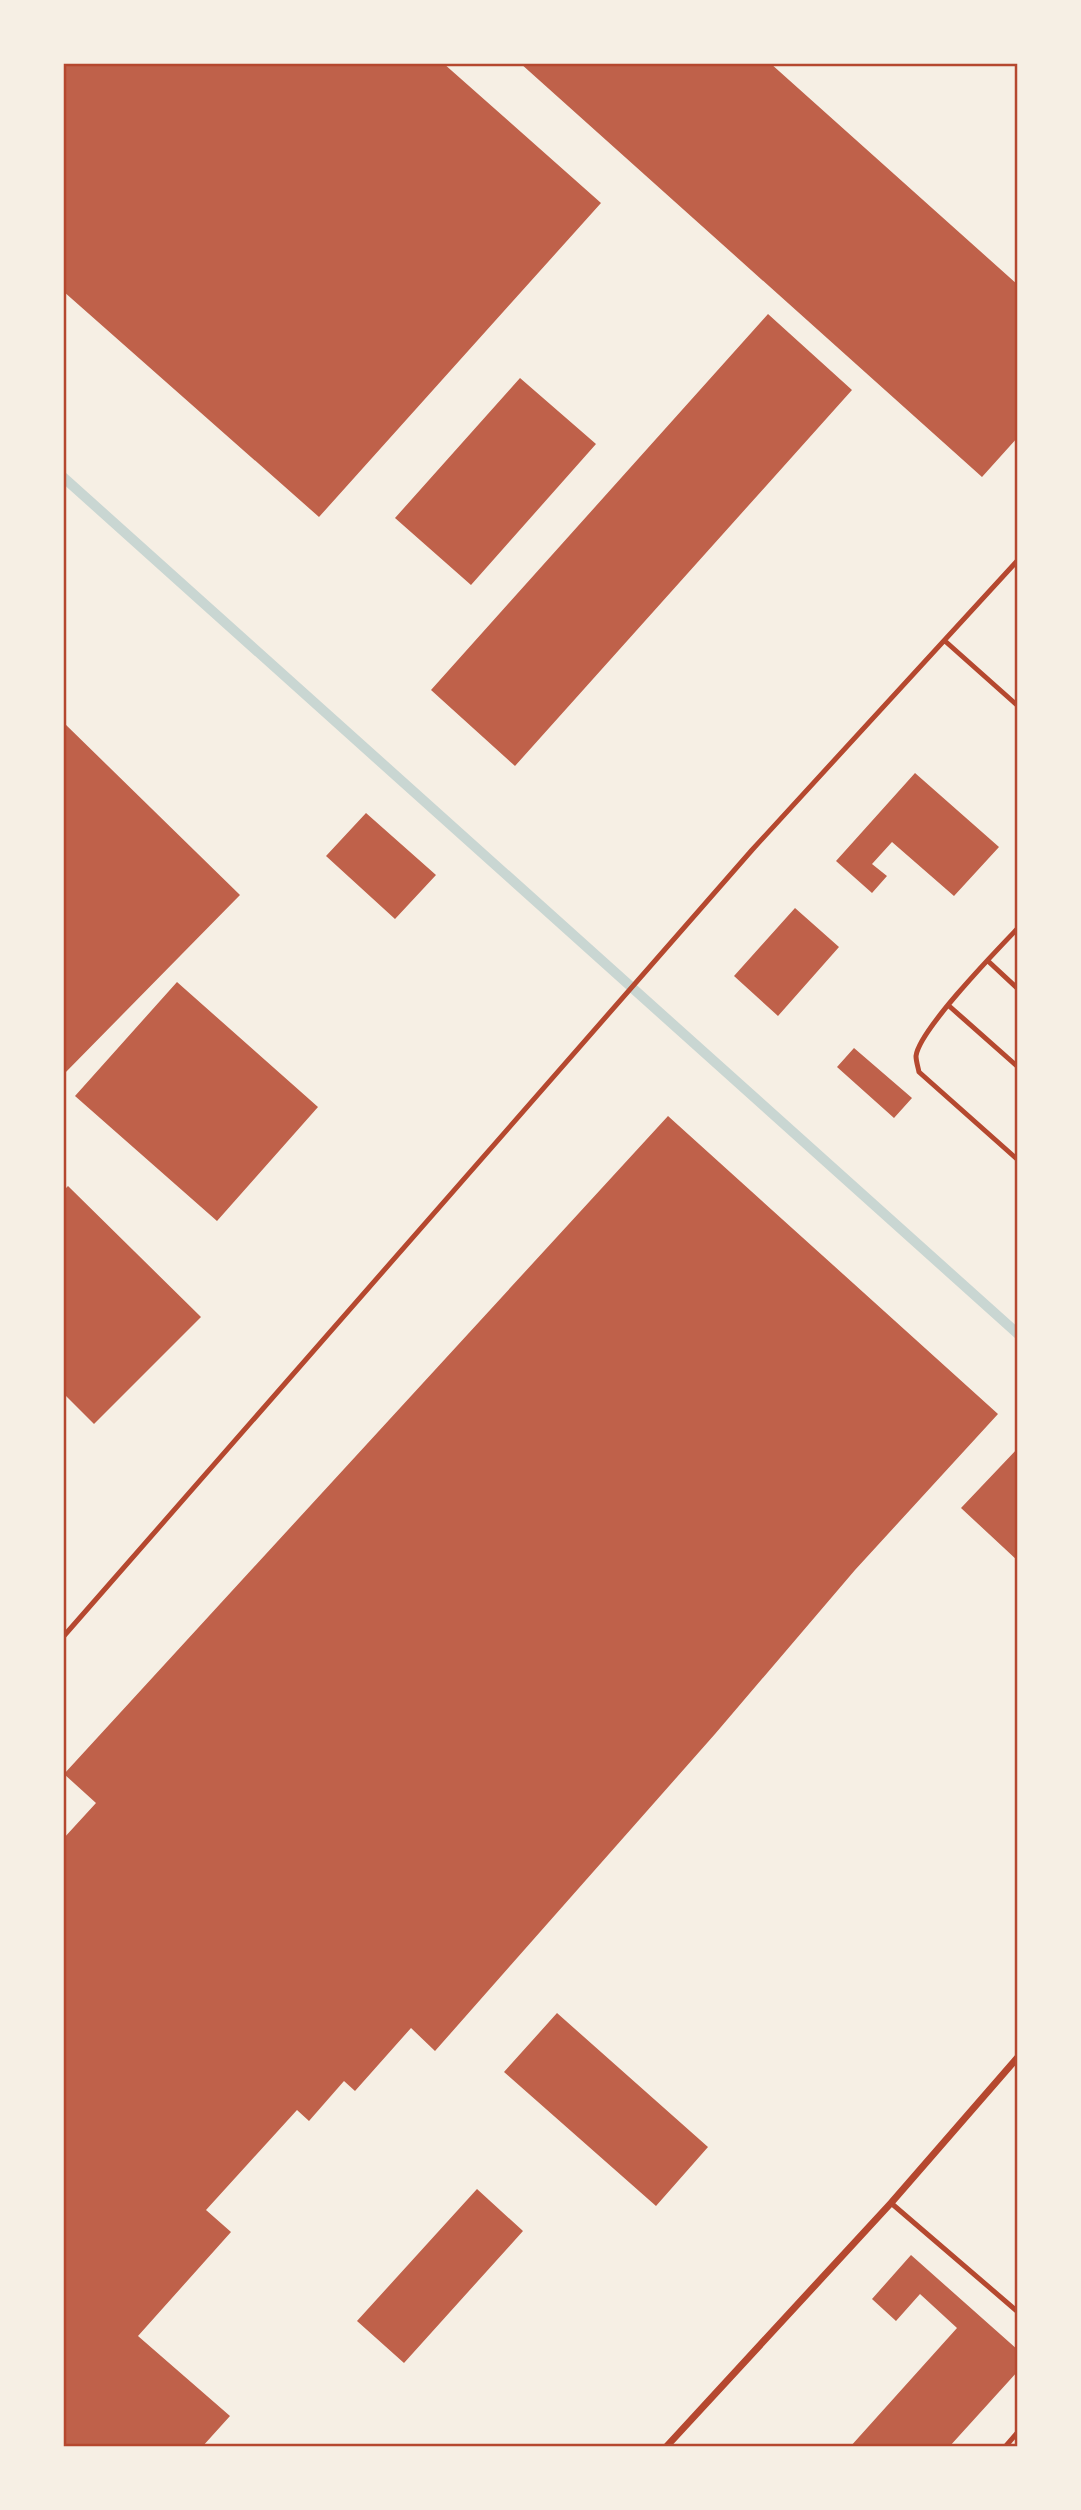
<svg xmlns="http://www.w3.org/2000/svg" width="1081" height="2510" font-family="Arial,sans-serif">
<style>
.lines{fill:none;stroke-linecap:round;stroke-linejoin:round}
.stream{stroke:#c9d6d2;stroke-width:10}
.building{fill:#bf614a}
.service{stroke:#b5482f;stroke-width:5}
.minor{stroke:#b5482f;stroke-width:7}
.neatline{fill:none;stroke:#b5482f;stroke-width:2.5}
</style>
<rect width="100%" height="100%" fill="#f6efe4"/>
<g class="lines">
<path class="stream" d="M63 477 1018 1334"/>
</g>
<path class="building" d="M63 63H443L601 203 319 517 63 291Z
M520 63H770L1018 285V437L982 477Z
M768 314 852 390 515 766 431 690Z
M520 378 596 444 471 585 395 518Z
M63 722 240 895 63 1075Z
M915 773 999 847 954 896 892 842 872 864 887 876 872 893 836 861Z
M366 813 436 875 395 919 326 856Z
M795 908 839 947 778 1016 734 976Z
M177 982 318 1107 217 1221 75 1096Z
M854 1048 912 1098 894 1118 837 1067Z
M668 1116 998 1414 855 1570 715 1734 435 2051 411 2028 355 2091 344 2081 309 2121 297 2110 206 2210 231 2232 138 2336 230 2416 202 2447H63V1839L96 1803 64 1774Z
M68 1186 201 1317 94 1424 63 1393V1191Z
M1018 1448V1561L961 1508Z
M557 2013 708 2147 656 2206 504 2072Z
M477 2189 523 2231 404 2363 357 2321Z
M911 2255 1018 2350V2371L949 2447H850L957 2328 920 2294 896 2321 872 2299Z"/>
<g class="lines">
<path class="service" d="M945 641 1018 706
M1018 928C997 950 919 1030 916 1056 916 1061 918 1067 919 1072L1018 1160
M988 961 1018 989
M948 1005 1018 1067
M63 1637 752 850 1018 560
M891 2203 1018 2312
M1005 2447 1018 2432"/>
<path class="minor" d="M666 2447 891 2203 1018 2057"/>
</g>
<rect width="1081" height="2510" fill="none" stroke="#f6efe4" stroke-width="130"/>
<rect x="65" y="65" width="951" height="2380" class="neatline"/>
</svg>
